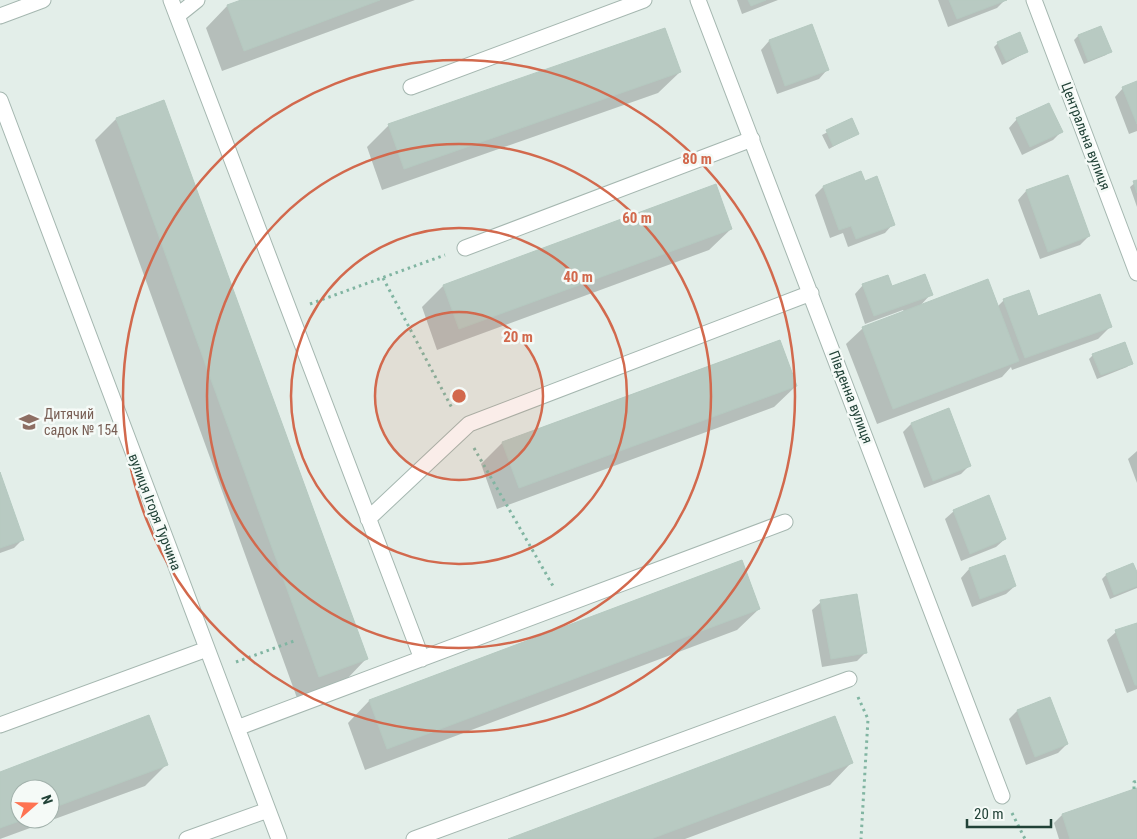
<svg xmlns="http://www.w3.org/2000/svg" width="1137" height="839" font-family="'Roboto Condensed',sans-serif">
<style>
.shadow{fill:#0003;fill-rule:evenodd}
.building{fill:#b8cac2;stroke:#b5c9c0}
.lines{fill:none;stroke-linecap:round;stroke-linejoin:round}
.minor-casing{stroke:#a5b7b0;stroke-width:17}
.path{stroke:#81b5a2;stroke-width:3;stroke-dasharray:2.5 4;stroke-linecap:butt}
.minor{stroke:#fff;stroke-width:15}
.ring{fill:none;stroke:#d2694d;stroke-width:2.5}
.labels{text-anchor:middle;dominant-baseline:central;stroke-width:5;stroke-linejoin:round;paint-order:stroke}
.street-label{font-size:14px;fill:#214237;stroke:#f5faf7}
.education-label{font-size:14px;fill:#785e54;stroke:#f5faf7;text-anchor:start}
.centre{fill:#d2694d;stroke:#f5faf7;stroke-width:2.5}
.ring-label{font-size:15px;text-anchor:middle;font-weight:bold;fill:#d2694d;stroke:#f5faf7;stroke-width:5;stroke-linejoin:round;paint-order:stroke}
</style>
<rect width="100%" height="100%" fill="#e3eee9"/>
<path class="shadow" d="M245 0H415L222 71 206 28 227 6Z
M737 0H778L742 14Z
M938 0H1005L997 8 948 27Z
M811 26 827 70 819 79 777 94 761 50 769 41Z
M1100 27 1110 51 1106 55 1084 64 1074 40 1078 36Z
M998 43 1027 52 1002 65 994 47Z
M680 72 658 93 382 190 367 147 389 125Z
M1137 83V131L1129 134 1115 97 1123 88Z
M116 119 366 659 345 681 297 698 95 140Z
M1017 119 1062 131 1053 140 1022 155 1009 128Z
M851 120 857 133 829 149 822 135Z
M860 173 864 182 893 224 885 233 848 247 843 233 830 238 815 195 823 187Z
M1067 176 1089 236 1080 245 1040 259 1018 200 1026 191Z
M1137 181V207L1130 187Z
M731 229 709 250 437 350 422 307 443 286Z
M863 285 891 287 931 294 919 307H997L1004 300 1037 317 1110 327 1098 339 1012 370 1011 367 1002 377 877 424 846 344 863 328 904 312 903 310 865 324 855 294Z
M1093 355 1131 363 1127 367 1097 379 1089 359Z
M796 386 774 407 497 509 481 464 502 443Z
M911 424 969 466 961 474 924 488 903 432Z
M1137 451V483L1128 459Z
M0 476 23 539 14 548 0 553Z
M954 511 1005 539 996 547 961 561 945 519Z
M1004 557 1015 586 1006 594 972 607 961 578 969 569Z
M741 562 759 609 737 630 365 770 348 723 369 701Z
M1133 564 1137 576V588L1110 599 1102 579 1106 575Z
M821 602 866 652 857 661 822 667 812 610Z
M1137 624V689L1127 693 1107 640 1116 632Z
M1017 711 1067 744 1058 753 1026 765 1009 719Z
M851 763 830 785 685 839H512Z
M166 765 145 786 0 839V773ZM20 789H50V819H20Z
M1137 789V839H1059L1054 823 1062 815Z"/>
<path class="building" d="M241 0H380L244 51 227 5Z
M748 0H766L751 6Z
M949 0H1007L957 19Z
M812 24 829 70 785 86 769 40Z
M1101 26 1112 52 1088 61 1078 35Z
M665 28 681 72 404 169 388 124Z
M1020 32 1028 52 1006 61 997 42Z
M1137 81V124L1122 87Z
M164 100 368 659 319 677 116 118Z
M1049 103 1063 132 1030 147 1016 118Z
M852 118 859 134 833 146 826 130Z
M861 171 865 181 877 176 895 225 856 239 851 226 839 230 823 186Z
M1068 175 1090 236 1048 252 1026 190Z
M1137 180V193L1133 181Z
M716 184 732 229 459 329 443 285Z
M925 274 933 295 874 316 862 284 888 275 892 286Z
M988 279 1019 361 893 409 862 327Z
M1029 290 1038 316 1100 294 1112 327 1025 358 1003 299Z
M780 340 797 386 519 488 502 442Z
M1125 342 1133 364 1101 375 1092 354Z
M949 408 971 466 933 481 911 423Z
M0 472 24 540 0 548Z
M989 495 1006 539 970 554 953 510Z
M1005 555 1016 586 980 599 969 568Z
M742 560 760 609 387 749 369 700Z
M1133 563 1137 572V586L1114 595 1106 574Z
M857 594 867 653 831 659 820 600Z
M1137 623V685H1135L1115 630Z
M1050 697 1068 744 1035 757 1017 710Z
M149 715 168 765 50 809V789H20V819H25L0 828V772Z
M835 716 853 763 651 839H508Z
M1137 788V839H1070L1062 814Z"/>
<g class="lines">
<defs>
<path id="minor" d="M171 0 422 659
M698 0 1002 796
M1034 0 1137 273
M0 16 43 0
M177 16 197 0
M411 87 644 0
M0 100 279 839
M465 248 752 139
M368 519 469 424 811 293
M0 725 207 649
M237 728 785 522
M187 839 268 810
M414 839 849 679"/>
</defs>
<use href="#minor" class="minor-casing"/>
<path class="path" d="M383 278 453 410
M310 304 445 255
M474 448 553 586
M236 662 294 641
M858 697 868 719 861 839
M1134 789V782L1137 781
M1012 813 1025 839"/>
<use href="#minor" class="minor"/>
</g>
<circle cx="459" cy="396" r="84" fill="#d2694d" fill-opacity=".12"/>
<g class="ring">
<circle cx="459" cy="396" r="84"/>
<circle cx="459" cy="396" r="168"/>
<circle cx="459" cy="396" r="252"/>
<circle cx="459" cy="396" r="336"/>
</g>
<defs>
<symbol id="school-bare" viewBox="-9 -9 18 18"><path d="M0-5L7-2L0 1L-7-2ZM-4 1L0 2.5L4 1V4Q0 6-4 4Z" fill="#8d6e63" stroke="#f5faf7" stroke-width="2.5" paint-order="stroke"/></symbol>
</defs>
<g fill-rule="evenodd">
<use href="#school-bare" x="15" y="408" width="28" height="28"/>
</g>
<g class="labels">
<g class="street-label">
<text transform="translate(1086 136) rotate(69)">Центральна вулиця</text>
<text transform="translate(851 397) rotate(69)">Південна вулиця</text>
<text transform="translate(155 512) rotate(69)">вулиця Ігоря Турчина</text>
</g>
<g class="education-label">
<text x="44" y="414">Дитячий<tspan x="44" dy="16">садок № 154</tspan></text>
</g>
</g>
<circle cx="459" cy="396" r="8" class="centre"/>
<g class="ring-label">
<text x="697" y="164">80 m</text>
<text x="637" y="223">60 m</text>
<text x="578" y="282">40 m</text>
<text x="518" y="342">20 m</text>
</g>
<g transform="translate(35 804) rotate(70)"><circle r="24" fill="#f5faf7" stroke="#a0b0aa"/>
<path d="M0-4L9 19L0 12L-9 19Z" fill="#fe7352"/>
<text y="-8" font-size="14" font-weight="bold" text-anchor="middle" fill="#214237">N</text>
</g>
<path d="M967 819v8h84v-8" fill="none" stroke="#214237" stroke-width="2.5"/>
<text x="974" y="819" font-size="15" fill="#214237" stroke="#f5faf7" stroke-width="4" paint-order="stroke">20 m</text>
</svg>
